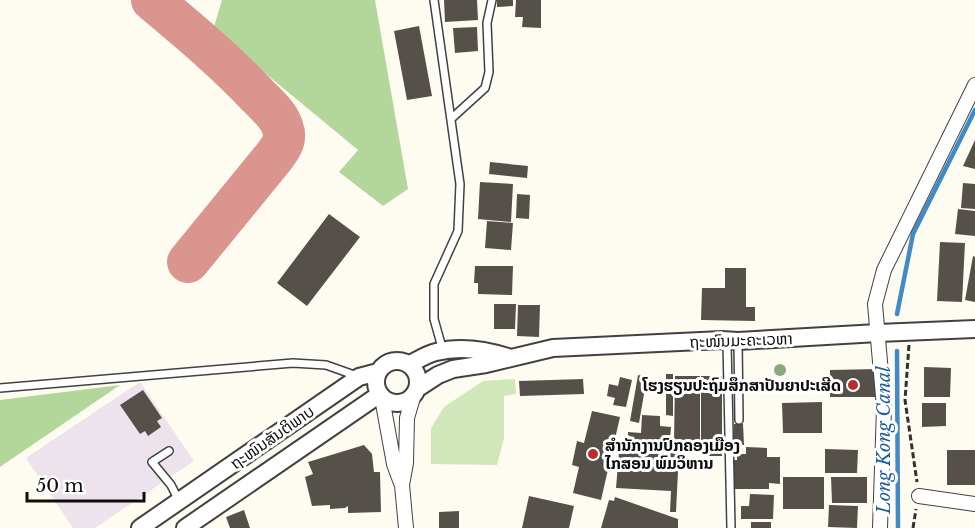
<svg xmlns="http://www.w3.org/2000/svg" width="975" height="528" font-family="'Libre Baskerville','Noto Sans Lao',serif">
<style>
.industrial{fill:#ece3ec}
.green{fill:#cfe7bb}
.forest{fill:#b3d79b}
.lines{fill:none;stroke-linecap:round;stroke-linejoin:round}
.stream{stroke:#428ac6;stroke-width:4.5}
.taxiway{stroke:#da958e;stroke-width:42}
.building{fill:#56504b}
.service-casing{stroke:#414141;stroke-width:10}
.minor-casing{stroke:#414141;stroke-width:16}
.tertiary-casing{stroke:#414141;stroke-width:20}
.path{stroke:#303030;stroke-width:3;stroke-dasharray:6 3;stroke-linecap:butt}
.service{stroke:#fff;stroke-width:7}
.minor{stroke:#fff;stroke-width:14}
.tertiary{stroke:#fff;stroke-width:16}
.tree{fill:#8aa87e}
.poi-dot{fill:#b72e2d;stroke:#fff;stroke-width:2}
.labels{text-anchor:middle;dominant-baseline:central;stroke-width:6;stroke-linejoin:round;paint-order:stroke}
.street-label{font-size:16px;fill:#0e0e0e;stroke:#fff}
.poi-label{font-size:16px;font-weight:bold;fill:#0e0e0e;stroke:#fff;text-anchor:end}
.water-label{font-size:18px;font-style:italic;fill:#1e5d99;stroke:#fff}
</style>
<rect width="100%" height="100%" fill="#fefcf0"/>
<path class="industrial" d="M140 382 194 461 95 528H73L26 458Z"/>
<path class="green" d="M515 379 516 394 504 396V438L497 465 431 464V428L444 407 483 381Z"/>
<path class="forest" d="M222 0H375L408 189 383 206 339 172 358 150 213 30Z
M120 385 0 467V400Z"/>
<g class="lines">
<path class="stream" d="M897 314 913 234 975 110
M897 351 898 528"/>
<path class="taxiway" d="M152 0C189 31 225 61 258 96 267 105 280 116 283 129 287 140 280 149 273 158L188 262"/>
</g>
<path class="building" d="M444 0H477L478 20 445 22Z
M497 0H513V6L497 7Z
M516 0H541V28L522 27 523 17H515Z
M419 26 432 96 407 100 394 31Z
M477 27 478 51 455 53 453 28Z
M975 140V169L963 166Z
M490 162 528 166 527 178 489 174Z
M480 182 513 184 511 222 478 219Z
M963 183 975 184V209L961 208Z
M517 194 530 195 529 219 516 218Z
M958 209 975 211V236L955 234Z
M329 214 360 237 307 306 277 283Z
M487 221 513 223 511 250 485 248Z
M940 242 965 243 962 302 937 301Z
M973 256 975 257V302L965 300Z
M475 266H513L512 295 478 294V283H474Z
M725 268H746V307H755V321L701 320 702 288H725Z
M494 304H516L515 329H494Z
M518 305H540L539 337 517 336Z
M924 367 951 368 950 397H924Z
M877 369V397H830V370Z
M666 374H673V416L666 415Z
M638 375 647 377 639 423 630 421Z
M675 376H700V443L674 442Z
M701 376H722V456H701Z
M620 377 632 380 626 407 613 405 615 398 607 396 609 384 618 386Z
M583 379 584 394 520 396 519 381Z
M143 390 162 418 157 421 161 427 148 436 145 431 140 434 120 405Z
M822 402V433H783L782 403Z
M922 403H946V426L922 427Z
M592 411 620 417 601 500 573 493 579 467 572 465 577 441 584 443Z
M642 415 660 416V426L671 427 669 451H679L676 512H670L671 491 616 488 619 452H627L628 432 641 433Z
M734 424H743L744 445H734Z
M364 445 372 454 374 472H380L381 512 348 513V506L345 508 330 509V505L312 506 305 477 313 474 308 462Z
M746 447 767 448V457H780V484L769 483V489H733V460H737V454H746Z
M825 449 858 450 857 473H825Z
M947 450H975V485H947Z
M783 477H824V509H783Z
M831 477H867V503H832Z
M750 494 774 495 773 519H741V506H749Z
M529 496 574 506 569 528H522Z
M615 497 678 519V528H601L609 500 614 501Z
M829 505 858 506 857 528 828 527Z
M244 510 250 528H230L226 517Z
M459 511V528H439V512Z
M751 522H771V528H751Z"/>
<g class="lines">
<defs>
<path id="service" d="M434 0 460 184 458 231 434 284V319L443 351
M452 118 485 88 489 72 487 23 492 0
M738 341 739 420
M727 342 731 528
M0 388 293 363 326 365 357 376
M169 451 152 462 171 485 179 501"/>
<path id="minor" d="M382 398 394 464 401 483
M919 496 975 504
M406 528 402 485 406 463 407 418 414 394
M880 528 884 408 875 304 884 270 975 85"/>
<path id="tertiary" d="M376 382a21 21 0 1 1 42 0a21 21 0 1 1-42 0Z
M410 364C418 360 427 354 436 352 459 346 486 350 508 357
M418 388 438 375 453 369 486 364 553 348 722 340 738 341 878 333 975 329
M140 528 359 377 378 372
M185 528 380 394"/>
</defs>
<use href="#service" class="service-casing"/>
<use href="#minor" class="minor-casing"/>
<use href="#tertiary" class="tertiary-casing"/>
<path class="path" d="M909 345 905 400 917 482
M913 528 916 509"/>
<use href="#service" class="service"/>
<use href="#minor" class="minor"/>
<use href="#tertiary" class="tertiary"/>
</g>
<circle class="tree" cx="780" cy="370" r="6"/>
<g class="poi-dot">
<circle cx="853" cy="385" r="6"/>
<circle cx="593" cy="454" r="6"/>
</g>
<g class="labels">
<g class="street-label">
<text transform="translate(741 340) rotate(-2)">ຖະໜົນມະຄະເວຫາ</text>
<text transform="translate(272 437) rotate(-35)">ຖະໜົນສັນຕິພາບ</text>
</g>
<g class="poi-label">
<text x="841" y="385">ໂຮງຮຽນປະຖົມສຶກສາປັນຍາປະເສີດ</text>
<text x="605" y="445" text-anchor="start">ສຳນັກງານປົກຄອງເມືອງ<tspan x="605" dy="18">ໄກສອນ ພົມວິຫານ</tspan></text>
</g>
<g class="water-label">
<text transform="translate(884 440) rotate(-90)">Long Kong Canal</text>
</g>
</g>
<path d="M27 492v9h117v-9" fill="none" stroke="#0e0e0e" stroke-width="3"/>
<text x="36" y="492" font-size="18" fill="#0e0e0e" stroke="#ffffff" stroke-width="4.5" paint-order="stroke">50 m</text>
</svg>
